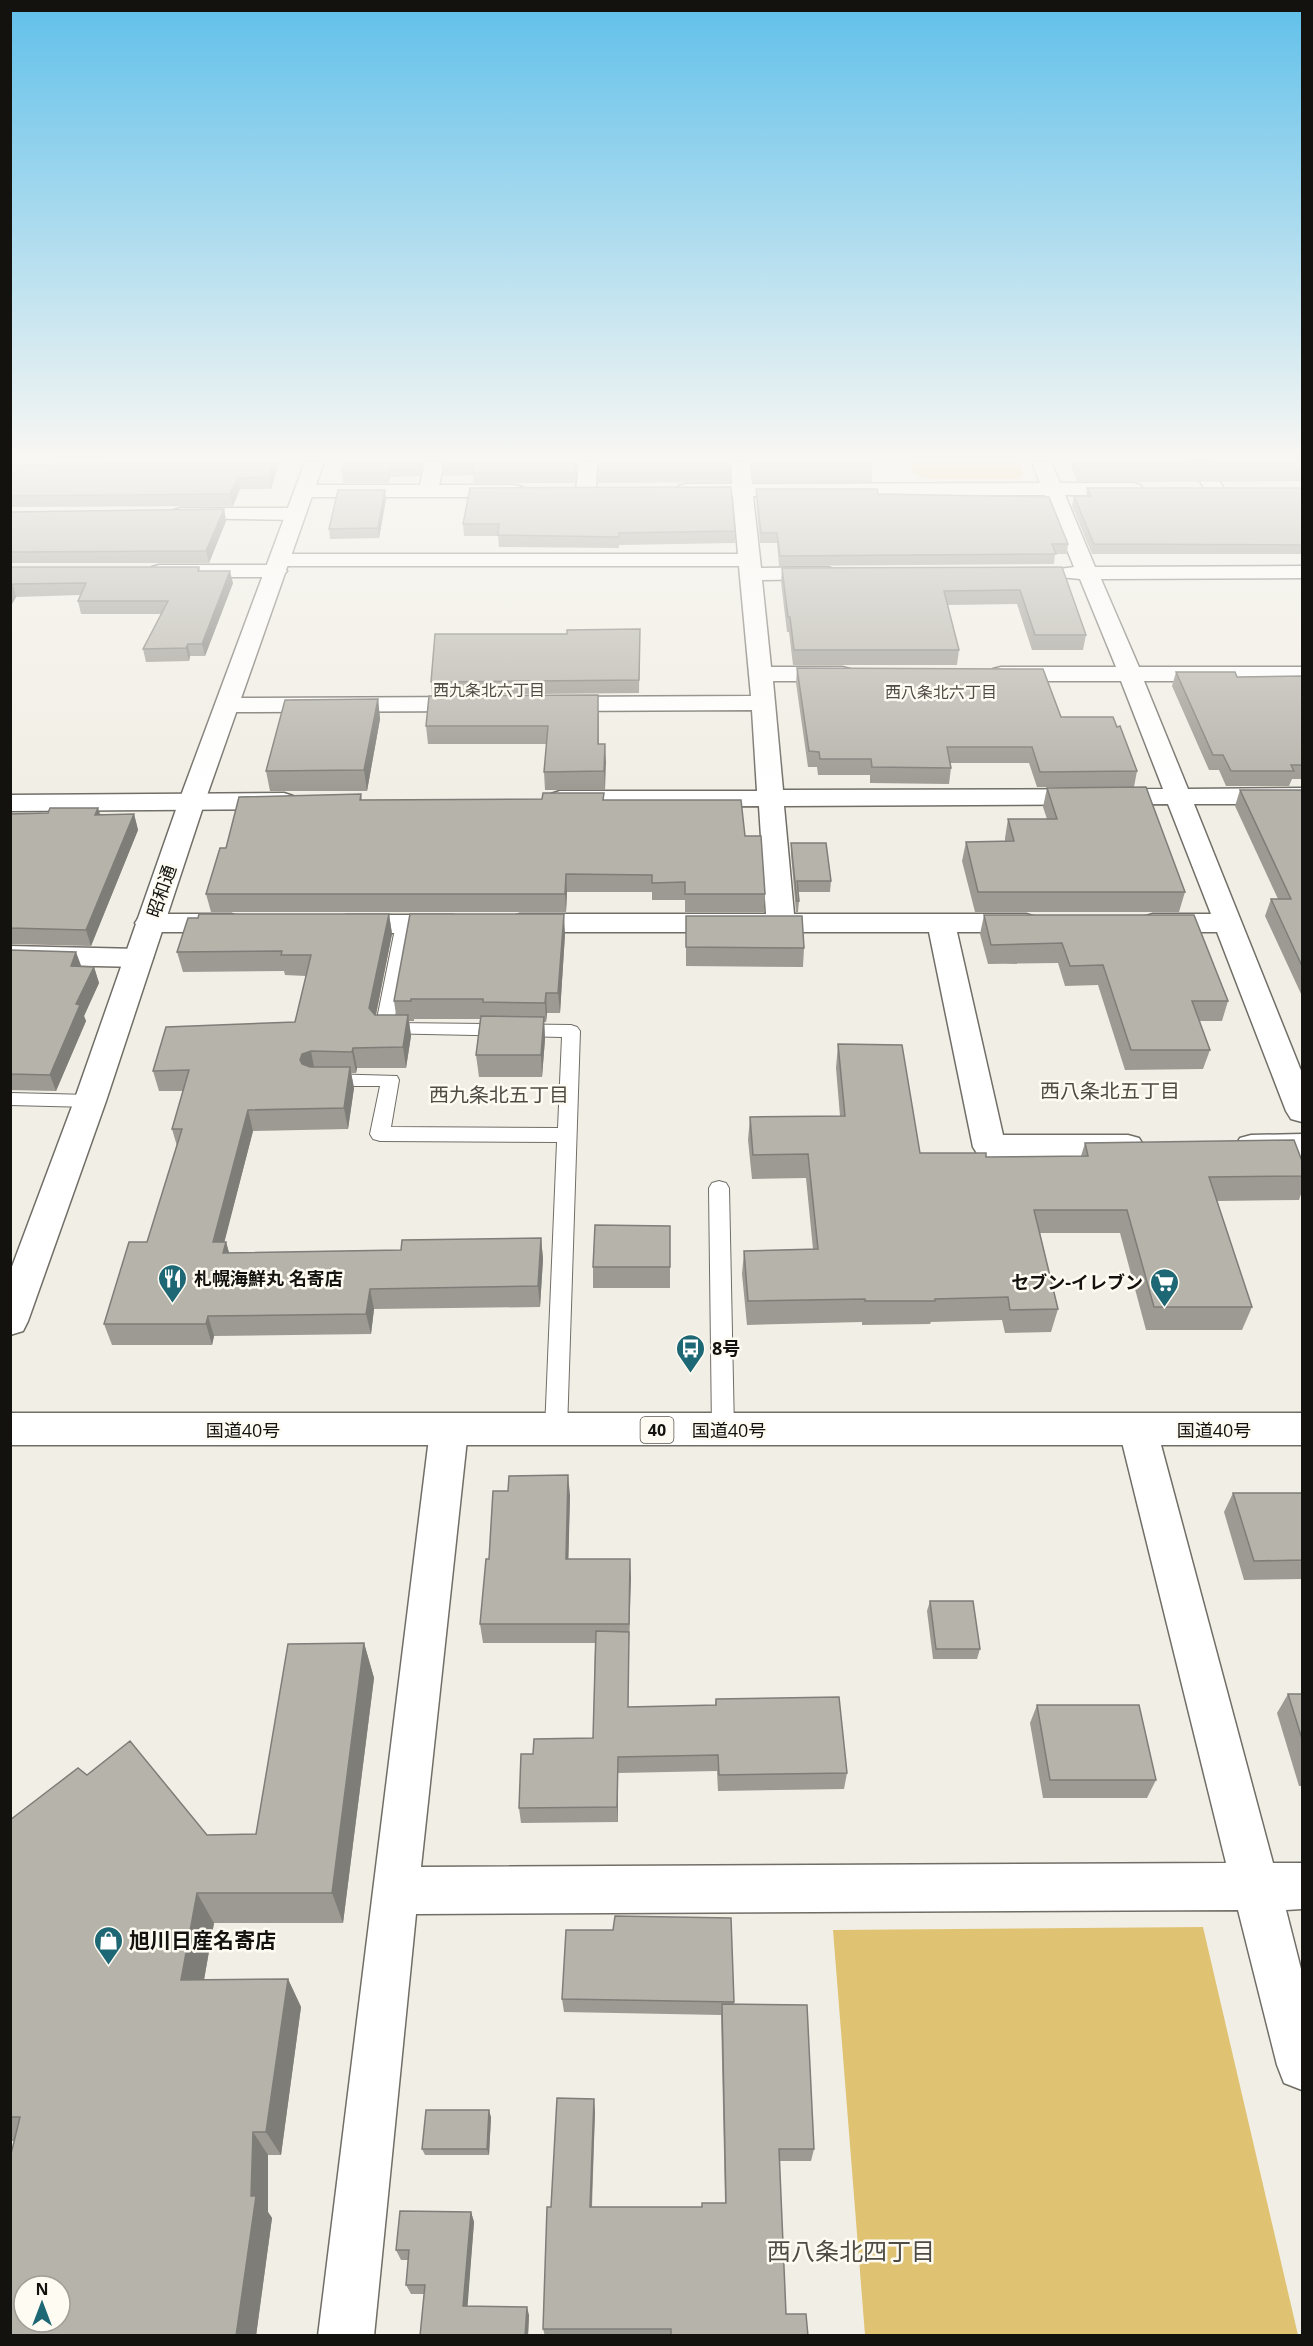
<svg xmlns="http://www.w3.org/2000/svg" width="1313" height="2346" font-family="'Open Sans','Noto Sans JP',sans-serif">
<style>
.green{fill:#e0c372}
.lines{fill:none;stroke-linecap:round;stroke-linejoin:round}
.lane-casing{stroke:#716e67;stroke-width:2}
.street-casing{stroke:#716e67;stroke-width:3}
.secondary-casing{stroke:#716e67;stroke-width:3}
.highway-casing{stroke:#716e67;stroke-width:3}
.lane{fill:#fff;fill-rule:evenodd}
.street{fill:#fff;fill-rule:evenodd}
.secondary{fill:#fff;fill-rule:evenodd}
.highway{fill:#fff;fill-rule:evenodd}
.wall{fill:#9d9a93}
.shaded-wall{fill:#7f7d78}
.building{fill:#b6b3ab;stroke:#7f7d78;stroke-width:1.5;fill-rule:evenodd}
.labels{text-anchor:middle;dominant-baseline:central;stroke-width:5;stroke-linejoin:round;paint-order:stroke}
.far-neighbourhood-label{font-size:16px;fill:#4f4c45;stroke:#fefbf2}
.shield{fill:#fefbf2;stroke:#5a5853;stroke-width:1.5}
.shield-label{font-size:16px;font-weight:bold;fill:#13120f}
.street-label{font-size:18px;fill:#13120f;stroke:#fefbf2}
.poi-label{font-size:18px;font-weight:bold;fill:#13120f;stroke:#fefbf2;text-anchor:start}
.neighbourhood-label{font-size:20px;fill:#4f4c45;stroke:#fefbf2}
.near-poi-label{font-size:21px;font-weight:bold;fill:#13120f;stroke:#fefbf2;text-anchor:start}
.near-neighbourhood-label{font-size:24px;fill:#4f4c45;stroke:#fefbf2}
</style>
<rect width="100%" height="100%" fill="#f1eee5"/>
<path class="green" d="M910 462H1020L1024 474 1019 479H929L914 474Z
M1203 1927 1298 2335H865L833 1930Z"/>
<g class="lines">
<defs>
<path id="lane" d="M404 919 412 924 394 1023 571 1025 577 1027 580 1031 567 1430 564 1437 556 1439 548 1437 545 1430 557 1142 380 1141 373 1139 370 1134 380 1086H327L320 1084 318 1080 320 1076 327 1074 397 1076 399 1080 391 1127 558 1128 562 1037 378 1033 375 1029 396 924Z
M10 1093 90 1095 97 1096 99 1101 97 1106 90 1107 10 1105Z
M719 1181 726 1183 729 1188 734 1430 731 1437 723 1439 715 1437 712 1430 709 1188 712 1183Z"/>
<path id="street" d="M425 462H444L439 485H515L522 487 525 491 522 495 515 497H305L298 495 295 491 298 487 305 485H420Z
M579 462H597L596 490 593 494H579L576 490Z
M731 462H750L752 484 1040 483 1032 462H1051L1060 483H1133L1140 485 1143 489 1140 493 1133 495H1065L1095 567 1302 566V578L1101 579 1139 667H1302V681H1144L1188 789 1302 788V804H1194L1302 1073V1122L1291 1119 1286 1111 1217 932H1153L1143 929 1139 923 1143 917 1153 914H1211L1168 804 784 806 794 914H1026L1036 917 1040 923 1036 929 1026 932H957L1003 1135H1128L1139 1138 1144 1146 1139 1154 1128 1157 989 1159 978 1155 973 1147 929 932H520L510 929 506 923 510 917 520 914H766L759 806 560 807 551 804 547 799 551 794 560 791H757L752 710 555 711 547 709 543 704 547 699 555 697 751 696 739 566H282L287 571 283 575 276 577H159L152 575 148 571 152 567 159 565H274L270 560 273 556 280 554H738L733 496H686L679 494 676 490 679 486 686 484H732ZM1045 495 1074 567 1060 569 1056 573 1060 577 1080 579 1116 667H1001L993 669 989 674 993 679 1001 681H1121L1163 789 783 790 773 681H842L850 679 854 674 850 669 842 667H771L762 580 827 579 834 577 838 573 834 569 827 567 761 568 753 496Z
M1189 462H1208L1224 489 1221 493H1207Z
M181 508H296L303 510 306 514 303 518 296 520 174 518 171 514 174 510Z
M474 697 482 699 486 704 482 709 474 711 227 712 219 710 215 705 219 700 227 698Z
M284 793 293 796 297 801 293 806 284 809 10 811V795Z
M149 914H231L241 917 245 923 241 929 231 932H149L139 929 135 923 139 917Z
M346 915H453L463 918 467 924 463 930 453 933H346L336 930 332 924 336 918Z
M10 946 139 949 149 952 153 958 149 964 139 967 10 964Z
M1302 1134V1156L1251 1157 1240 1154 1235 1146 1240 1138 1251 1135Z
M449 1414 462 1419 468 1430 421 1867 1226 1863 1119 1430 1125 1419 1138 1414 1151 1419 1157 1430 1273 1863H1302V1909L1286 1910 1302 1973V2090L1284 2083 1277 2065 1238 1910 416 1914 374 2336H318L430 1430 436 1419Z"/>
<path id="secondary" d="M305 462H324L205 801 106 1101 28 1321 23 1331 10 1335V1272L74 1101 179 801Z"/>
<path id="highway" d="M10 1413H1302V1445H10Z"/>
</defs>
<use href="#lane" class="lane-casing"/>
<use href="#street" class="street-casing"/>
<use href="#secondary" class="secondary-casing"/>
<use href="#highway" class="highway-casing"/>
<use href="#lane" class="lane"/>
<use href="#street" class="street"/>
<use href="#secondary" class="secondary"/>
<use href="#highway" class="highway"/>
</g>
<path class="wall" d="M168 462H279L271 489H240L233 506 10 507V465L167 463Z
M338 462H423L420 476 390 477 389 483H343L342 473 344 463Z
M577 462 575 483H473V475L443 476 442 466Z
M730 462V482L598 483V473Z
M752 462H870L872 472V482H754Z
M1069 462H1302V481L1078 482Z
M731 487 735 531V543L619 545V548L499 547 498 536H464L463 524Z
M1087 488H1302V557L1301 554H1092L1072 506 1074 496H1086Z
M756 489 878 494 1068 544 1067 554H1055L1054 564 779 566 777 543H760L756 498Z
M386 499 379 538 330 539 329 529Z
M224 509 226 521 209 563H10V512Z
M10 567H199L200 571 233 583 205 656H190L189 661 146 662 143 649 162 614H81L78 601 80 595 16 597 12 604H10Z
M1062 567 1086 635 1083 650H1032L1017 604 947 605 959 650 957 665H793L789 632H787L781 582 782 568Z
M640 629 639 693 432 695 431 682 567 634Z
M797 668 1061 717 1137 771 1134 787H1037L1029 763H950L951 768 949 784 870 783V775H818L817 767H808L796 683Z
M1176 672 1237 677 1302 676V779H1292L1289 786H1226L1219 770H1209L1172 686Z
M378 699 380 719 367 791H270L266 771Z
M599 713V744H605V790H545L544 772 547 744H428L426 726Z
M1047 788 1185 892 1179 912H975L962 861 966 842 1005 841V838L1008 819H1047L1043 807Z
M1240 790H1302V996L1265 916 1271 899H1278L1235 806Z
M361 794 362 800H604L745 836 765 894 764 912H685V900H652V892H567L566 912H211L206 894 226 848Z
M10 814H134L138 830 91 946 10 944Z
M791 843 831 881 830 892H798L799 901 798 912H796L791 854Z
M389 914 392 934 376 1015H396L394 1001 565 934 560 1013H547L546 1022H544L545 1039 542 1077H479L476 1055 480 1019H414V1021H409L411 1036 406 1068H357L356 1073H351L354 1088 348 1129 253 1131 224 1242H226L229 1253 401 1250 541 1238 543 1259 540 1307 374 1309 371 1334 214 1336 212 1345H112L104 1324 147 1242 177 1146 172 1129 183 1091H159L153 1071 295 1022 306 976 285 975 284 971 183 972 177 952Z
M984 915 1228 1001 1222 1021H1199L1210 1050 1203 1069 1125 1070 1098 985 1065 986 1058 963 988 964 980 934Z
M686 916 804 948 803 967 686 966Z
M10 950 81 966 94 967 99 983 84 1016 86 1021 56 1091 10 1090Z
M838 1044 920 1153 986 1157 1081 1156 1085 1143 1302 1161V1191L1299 1200 1217 1201 1252 1307 1242 1330H1146L1120 1233H1040L1058 1309 1051 1332 1005 1333 1002 1320 931 1322 930 1324 862 1325V1322L747 1325 742 1274 744 1251 813 1249 806 1178 752 1179 748 1140 750 1117 840 1116 836 1068Z
M670 1226V1288H593V1267Z
M1233 1493H1302V1579L1244 1580 1224 1512Z
M570 1495 568 1559H630L628 1707 715 1705 716 1699 847 1773 844 1789 718 1791 717 1771 618 1773V1822L521 1823 519 1808 533 1754 593 1738 595 1643H483L480 1624 489 1559Z
M930 1601 980 1649 977 1659H933L927 1611Z
M364 1643 374 1678 343 1923H214L204 1980 288 1979 301 2007 281 2155H268V2212L272 2218 256 2336H10L15 2141H10V1820L87 1775 207 1835 256 1834Z
M1288 1694H1302V1786H1299L1277 1713Z
M1037 1705 1156 1780 1147 1798H1043L1030 1723Z
M731 1918 734 2004 814 2149 811 2161H779L786 2314 808 2336H545L543 2329 551 2207 595 2111 592 2207H702L725 2203 721 2015 564 2012 562 1999 613 1930Z
M491 2117 489 2155H425L422 2149Z
M471 2212 474 2222 467 2306 529 2315 528 2336 424 2294H411L406 2285 408 2260H401L396 2250Z"/>
<path class="shaded-wall" d="M274 462H279L271 489 269 477Z
M420 462H423L420 476 419 467Z
M576 462H577L575 483V473Z
M389 467 390 477 389 483 388 473Z
M238 478 240 489 233 506 230 494Z
M385 490 386 499 379 538 378 528Z
M224 509 226 521 209 563 206 551Z
M230 571 233 583 205 656 202 644Z
M13 584 16 597 12 604 10 599V589Z
M188 644 190 656 189 661 186 648Z
M378 699 380 719 367 791 364 770Z
M605 744 606 762 605 790 604 771Z
M98 808 103 823 95 815Z
M134 814 138 830 91 946 86 930Z
M566 874 567 892 566 912 565 894Z
M389 914 392 934 373 1029 369 1008Z
M564 914 565 934 560 1013 558 993Z
M76 952 82 968 71 966Z
M94 967 99 983 84 1016 86 1021 56 1091 50 1075 76 1004Z
M546 993 547 1013 546 1022 545 1003Z
M408 1015 411 1036 406 1068 403 1047Z
M544 1017 545 1039 542 1077 541 1055Z
M353 1048 357 1068 356 1073 352 1052Z
M311 1051 315 1072 306 1075 300 1060 302 1054Z
M350 1067 354 1088 348 1129 344 1108Z
M248 1110 253 1131 219 1263 213 1242Z
M541 1238 543 1259 540 1307 538 1286Z
M226 1242 232 1263 223 1253Z
M370 1289 374 1309 371 1334 366 1314Z
M208 1316 214 1336 212 1345 206 1324Z
M568 1475 570 1495 568 1578 566 1559Z
M630 1559 631 1578 629 1643V1624Z
M364 1643 374 1678 343 1923 332 1893Z
M618 1757V1822L617 1807Z
M197 1893 214 1923 199 2008 181 1980Z
M288 1979 301 2007 281 2155 266 2132Z
M594 2099 595 2111 591 2218 590 2207Z
M489 2110 491 2117 489 2155 487 2149Z
M253 2132 268 2155V2212L272 2218 256 2336H236L251 2196Z
M471 2212 474 2222 467 2314 463 2306Z
M527 2307 529 2315 528 2336H525Z"/>
<path class="building" d="M168 462H274L269 477 238 478 230 494 10 496V465L167 463Z
M345 462H420L419 467H389L388 473H342Z
M443 462H576L575 473H473L474 466H442Z
M599 462H730V473H598Z
M753 462H870L872 472H754Z
M1075 462H1302V472H1080Z
M731 487 735 531 619 533V537L498 535 499 524H463L470 488Z
M1087 488H1302V545L1094 544 1074 496H1091Z
M756 489H877L878 494 1049 497 1068 544H1052L1056 554 780 556 777 533H761Z
M338 490H385L378 528 329 529Z
M224 509 206 551 10 552V512Z
M10 567H199L198 571H230L202 644H188L186 648 143 649 168 601H78L86 583 13 584 10 589Z
M1062 567 1086 635H1035L1020 590 944 591 959 650H794L790 617H788L782 568Z
M640 629 639 680 431 682 435 634H567V630Z
M797 668 1043 669 1061 717H1113L1117 727 1120 726 1137 771 1040 772 1032 747H947L951 768 872 767 871 759H820L819 752 809 751Z
M1176 672H1235L1237 677 1302 676V765H1291L1294 771H1231L1223 755H1213Z
M598 695V744H605L604 771 544 772 548 726H426L429 696Z
M378 699 364 770 266 771 285 700Z
M1146 787 1185 892H978L966 842 1014 841 1008 819H1057L1047 788Z
M1240 790H1302V966L1271 899H1291Z
M543 793H604L603 800H741L745 836H761L765 894H685V882L652 883V875L566 874 565 894H206L220 848H226L239 797 361 794 360 800 542 799Z
M50 808H98L95 815 134 814 86 930 10 928V814L48 813Z
M791 843H826L831 881H797L799 901H797Z
M199 914H389L369 1008 375 1015H408L403 1047 353 1048 352 1052 311 1051 302 1054 300 1060 302 1064 310 1067H350L344 1108 248 1110 213 1242H226L223 1253 401 1250 402 1240 541 1238 538 1286 370 1289 366 1314 208 1316 206 1324H104L129 1242H147L182 1129H172L189 1070 153 1071 166 1027 295 1022 311 955H281L282 951 177 952 188 918H198Z
M410 914H564L558 993H546L545 1003 483 1002V999H411V1001H394Z
M984 915H1194L1228 1001H1192L1210 1050H1131L1103 965 1070 966 1062 943 991 945Z
M686 916H802L804 948 686 947Z
M10 950 76 952 71 966 94 967 76 1004 80 1005 50 1075 10 1074Z
M481 1016 544 1017 541 1055H476Z
M838 1044 902 1045 920 1153H986V1157L1088 1156 1085 1143 1294 1140 1302 1161V1176L1209 1177 1252 1307H1154L1127 1210H1034L1058 1309 1010 1310 1008 1297 935 1299V1301H865V1299L748 1301 744 1251 818 1249 808 1154 753 1155 750 1117 845 1116Z
M595 1225 670 1226V1267H593Z
M568 1475 566 1559H630L629 1624H480L486 1559H489L493 1491H508L509 1476Z
M1233 1493H1302V1560L1254 1561Z
M930 1601H973L980 1649H936Z
M596 1631 629 1632 628 1707 716 1705V1699L839 1697 847 1773 719 1775 718 1755 618 1757 617 1807 519 1808 521 1754H533L534 1739 593 1738Z
M364 1643 332 1893H197L181 1980 288 1979 266 2132H253L251 2196H256L236 2336H10V2158L20 2117H10V1820L78 1768 87 1775 130 1741 207 1835 256 1834 288 1644ZM24 2286H60V2322H24Z
M1288 1694H1302V1739Z
M1037 1705H1139L1156 1780H1050Z
M615 1916 731 1918 734 2002 562 1999 566 1930H613Z
M722 2004 807 2005 814 2149H779L786 2314H806L808 2336H671V2329H543L547 2207H551L557 2098 594 2099 590 2207H702V2203H726Z
M426 2110H489L487 2149H422Z
M400 2211 471 2212 463 2306 527 2307 525 2336H420L425 2285H406L409 2250H396Z"/>
<linearGradient id="sky" x2="0" y2="1"><stop stop-color="#60c0ea"/><stop offset="0.58" stop-color="#f9f7f3"/><stop offset="1" stop-color="#f9f7f3" stop-opacity="0"/></linearGradient>
<rect width="1313" height="791" fill="url(#sky)"/>
<defs>
<symbol id="restaurant-pin" viewBox="-11 -11 22 30"><path d="M0 17L-7.5 6A9.5 9.5 0 1 1 7.5 6Z" fill="#1e6774" stroke="#fefbf2"/><path d="M-5-6h1v4h1v-4h1v4h1v-4h1v5L-1.5 .5V6h-2V.5L-5-1ZM5-6V6H3V1.5H1.5Q1.5-4 5-6Z" fill="#fff"/></symbol>
<symbol id="supermarket-pin" viewBox="-11 -11 22 30"><path d="M0 17L-7.5 6A9.5 9.5 0 1 1 7.5 6Z" fill="#1e6774" stroke="#fefbf2"/><path d="M-6-5.5h2.5l.6 2H6L4.5 2H-2.5L-4.4-4H-6ZM-1.5 3.2a1.3 1.3 0 1 0 .1 0ZM3 3.2a1.3 1.3 0 1 0 .1 0Z" fill="#fff"/></symbol>
<symbol id="bus-pin" viewBox="-11 -11 22 30"><path d="M0 17L-7.5 6A9.5 9.5 0 1 1 7.5 6Z" fill="#1e6774" stroke="#fefbf2"/><path d="M-5-6H5V4H4V6H2V4H-2V6H-4V4H-5ZM-3.5-4V0h7V-4ZM-3.5 1.2v1.5H-2V1.2ZM2 1.2v1.5H3.5V1.2Z" fill="#fff"/></symbol>
<symbol id="shop-pin" viewBox="-11 -11 22 30"><path d="M0 17L-7.5 6A9.5 9.5 0 1 1 7.5 6Z" fill="#1e6774" stroke="#fefbf2"/><path d="M-5-2.5h2.3a2.7 3.5 0 0 1 5.4 0H5L5.5 6h-11ZM-1.5-2.5h3a1.5 2.3 0 0 0-3 0Z" fill="#fff"/></symbol>
</defs>
<g fill-rule="evenodd">
<use href="#restaurant-pin" x="156" y="1262" width="33" height="45"/>
<use href="#supermarket-pin" x="1148" y="1266" width="33" height="45"/>
<use href="#bus-pin" x="674" y="1332" width="33" height="45"/>
<use href="#shop-pin" x="92" y="1924" width="33" height="45"/>
</g>
<g class="labels">
<g class="far-neighbourhood-label">
<text x="489" y="690">西九条北六丁目</text>
<text x="941" y="692">西八条北六丁目</text>
</g>
<rect class="shield" x="640.5" y="1417" width="33" height="26" rx="4.5"/>
<g class="shield-label">
<text x="657" y="1430">40</text>
</g>
<g class="street-label">
<text transform="translate(161 891) rotate(-71)">昭和通</text>
<text x="243" y="1430">国道40号</text>
<text x="729" y="1430">国道40号</text>
<text x="1214" y="1430">国道40号</text>
</g>
<g class="poi-label">
<text x="194" y="1278">札幌海鮮丸 名寄店</text>
<text x="1143" y="1282" text-anchor="end">セブン-イレブン</text>
<text x="712" y="1348">8号</text>
</g>
<g class="neighbourhood-label">
<text x="1110" y="1090">西八条北五丁目</text>
<text x="499" y="1094">西九条北五丁目</text>
</g>
<g class="near-poi-label">
<text x="129" y="1940">旭川日産名寄店</text>
</g>
<g class="near-neighbourhood-label">
<text x="851" y="2250">西八条北四丁目</text>
</g>
</g>
<rect width="1313" height="2346" fill="none" stroke="#13120f" stroke-width="24"/>
<g transform="translate(42 2304)"><circle r="28" fill="#fefbf2" stroke="#a09e97" stroke-width="1.5"/>
<path d="M0-4.5L10 22L0 15L-10 22Z" fill="#1e6774"/>
<text y="-9" font-size="16" font-weight="bold" text-anchor="middle" fill="#13120f">N</text>
</g>
</svg>
